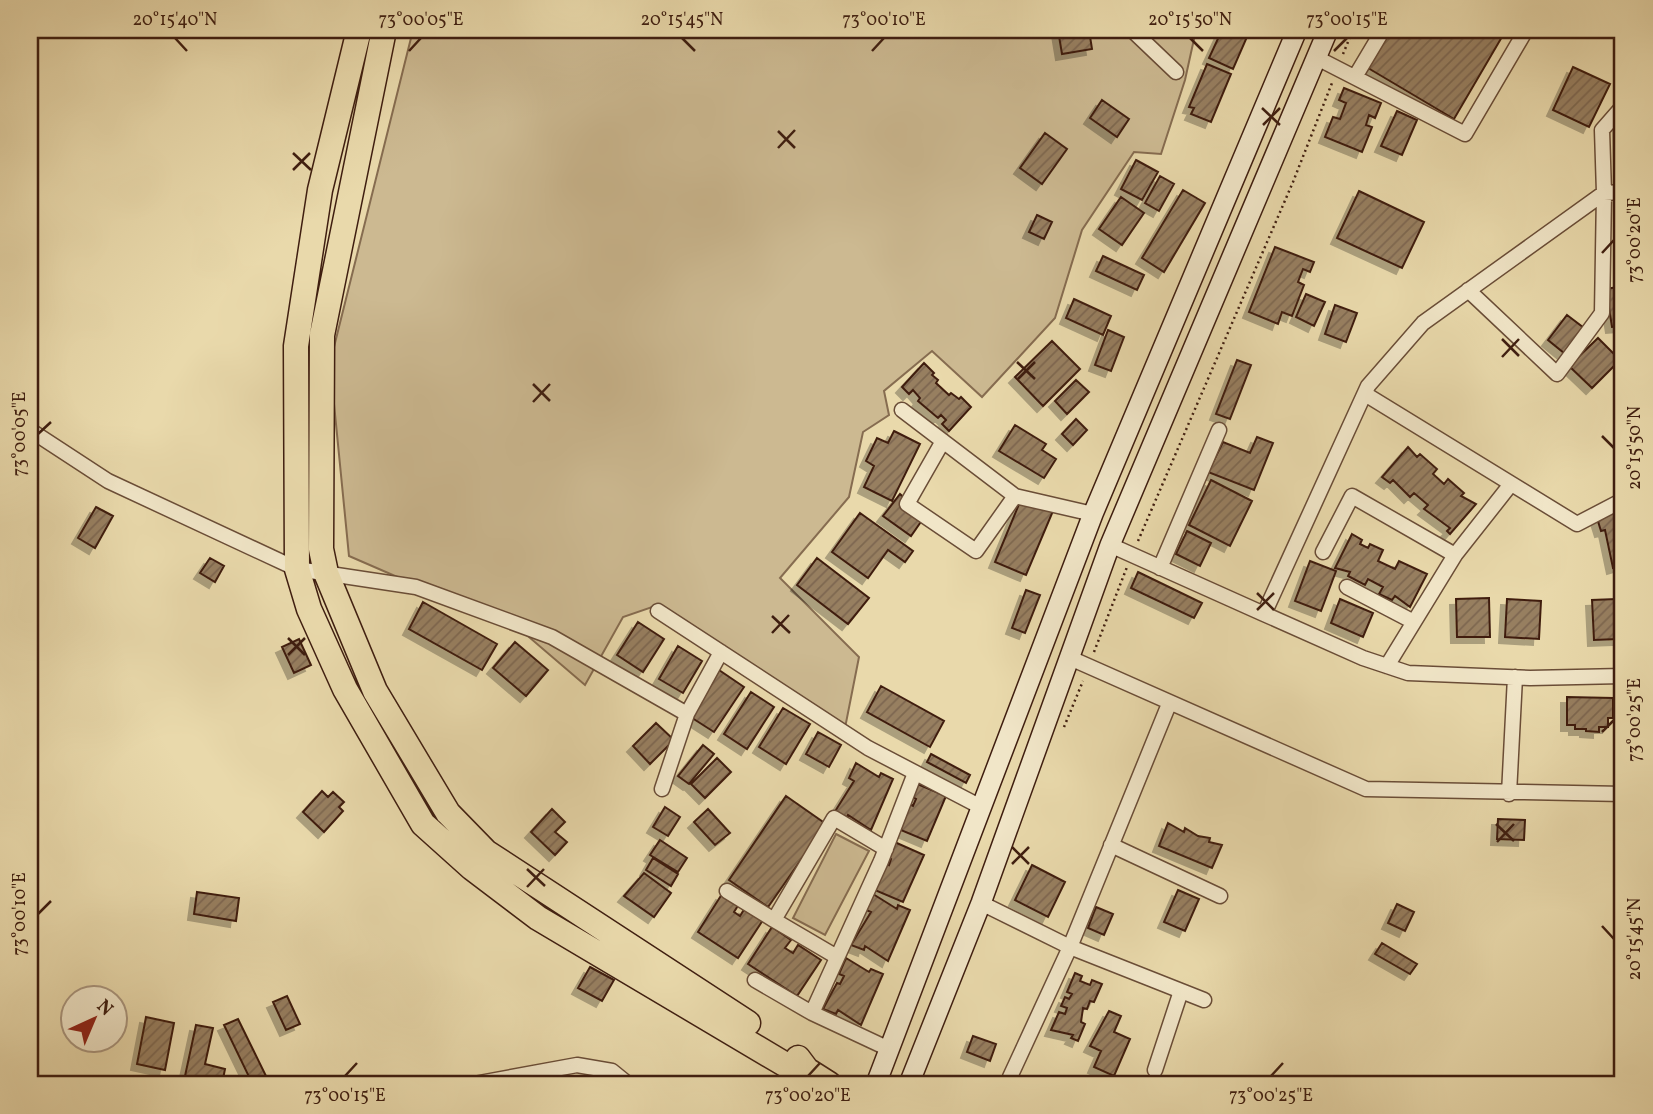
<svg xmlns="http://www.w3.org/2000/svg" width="1653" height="1114" font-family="Vollkorn,serif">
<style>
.green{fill:#ccb991;stroke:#866c50;stroke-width:2}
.building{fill:url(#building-hatch);stroke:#3f1e10;stroke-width:2;filter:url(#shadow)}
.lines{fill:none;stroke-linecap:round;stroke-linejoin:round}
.street-casing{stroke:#6a4d37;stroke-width:17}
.secondary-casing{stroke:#3f1e10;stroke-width:22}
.highway-casing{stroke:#3f1e10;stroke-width:27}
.path{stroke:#3f1e10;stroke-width:2.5;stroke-dasharray:2 3.5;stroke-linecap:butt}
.street{stroke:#f1e6c8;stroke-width:14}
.secondary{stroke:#f1e6c8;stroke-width:19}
.highway{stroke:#e9d9ab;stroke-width:24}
.ticks{fill:none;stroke:#3f1e10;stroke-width:2.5}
.neatline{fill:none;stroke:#3f1e10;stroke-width:2.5}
.ticks-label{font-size:18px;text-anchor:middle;fill:#3f1e10}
</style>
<defs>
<pattern id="building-hatch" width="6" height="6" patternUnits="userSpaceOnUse" patternTransform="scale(1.75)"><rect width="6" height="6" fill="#977f61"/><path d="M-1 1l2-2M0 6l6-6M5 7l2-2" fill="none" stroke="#7d674f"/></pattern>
<filter id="shadow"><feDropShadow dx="-6" dy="6" stdDeviation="0" flood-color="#0004"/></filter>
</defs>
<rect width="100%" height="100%" fill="#e9d9ab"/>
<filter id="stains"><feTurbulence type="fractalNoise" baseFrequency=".00286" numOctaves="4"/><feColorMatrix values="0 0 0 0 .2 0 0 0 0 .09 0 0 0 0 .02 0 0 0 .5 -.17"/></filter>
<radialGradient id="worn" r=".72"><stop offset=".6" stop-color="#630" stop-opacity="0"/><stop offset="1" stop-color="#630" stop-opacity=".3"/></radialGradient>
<path class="green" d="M413 30H1196L1185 80 1161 154 1134 152 1082 230 1055 318 982 397 932 351 884 391 889 415 863 432 849 497 780 578 859 657 845 728 652 607 623 617 585 685 522 631 349 556 330 363Z
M836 834 869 851 825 935 793 918Z"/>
<path class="building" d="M1058 30H1089L1092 49 1062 54Z
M1222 30H1250L1233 69 1209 58Z
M1390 30H1506L1454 119 1368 68Z
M1207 64 1231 74 1211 122 1191 114 1194 108 1189 107Z
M1573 67 1610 84 1589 127 1553 110Z
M1344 88 1381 103 1375 118 1369 115 1366 125 1372 127 1362 152 1325 137 1333 117 1340 119 1346 103 1339 100Z
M1102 100 1129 119 1117 137 1090 118Z
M1397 111 1417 120 1402 155 1381 146Z
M1619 117H1623V159H1620Z
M1045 133 1067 149 1042 184 1020 168Z
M1136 160 1158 172 1142 200 1121 189Z
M1160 176 1174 184 1159 211 1145 203Z
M1183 190 1205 203 1164 272 1142 258Z
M1359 191 1424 222 1402 268 1337 238Z
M1121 197 1144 213 1122 245 1099 229Z
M1037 215 1052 222 1044 239 1029 232Z
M1275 247 1314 262 1310 272 1303 269 1298 282 1304 285 1292 316 1282 312 1278 324 1249 312Z
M1103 256 1144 275 1137 290 1096 271Z
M1623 286V326L1612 327 1606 289Z
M1306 294 1325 302 1314 326 1296 317Z
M1074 299 1111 316 1103 335 1066 318Z
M1335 305 1357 313 1346 342 1325 334Z
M1567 315 1584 328 1564 353 1548 340Z
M1108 330 1124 337 1111 371 1095 365Z
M1598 338 1620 360 1592 388 1569 366Z
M1052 341 1080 369 1043 406 1015 377Z
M1237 360 1251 365 1230 419 1216 414Z
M924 363 934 373 932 375 938 380 936 383 949 395 951 393 959 399 961 397 971 407 949 431 942 424 946 420 941 415 938 418 918 401 920 398 913 390 909 394 902 387Z
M1076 380 1089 392 1067 414 1055 401Z
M1076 419 1087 430 1073 445 1062 434Z
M1015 425 1046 444 1042 450 1056 459 1044 478 999 451Z
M894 431 920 444 892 501 864 487 874 466 866 461 877 438 888 443Z
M1257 437 1273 443 1254 490 1208 472 1223 442 1250 453Z
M1408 447 1417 457 1420 454 1437 469 1433 474 1444 484 1448 479 1464 493 1461 496 1476 504 1450 534 1447 531 1450 528 1424 509 1428 505 1414 493 1410 497 1393 480 1390 483 1382 477Z
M1211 480 1252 501 1230 546 1189 525Z
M900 494 925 516 911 536 883 516Z
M1022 497 1053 511 1026 575 995 562Z
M1623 506V565L1613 568 1605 530 1601 531 1596 515Z
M96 507 113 516 95 548 78 538Z
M860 513 913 551 905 562 888 550 868 578 832 552Z
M1187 531 1211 543 1200 566 1176 554Z
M1352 534 1362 540 1360 544 1368 548 1370 544 1383 550 1378 561 1395 569 1399 561 1427 574 1410 607 1395 596 1392 600 1379 594 1383 587 1368 579 1365 585 1348 576 1350 572 1335 568Z
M210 558 224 566 215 582 200 573Z
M817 558 869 598 848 624 797 585Z
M1310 561 1336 571 1321 611 1295 601Z
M1138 572 1202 603 1194 618 1131 588Z
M1026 590 1040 595 1025 633 1012 628Z
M1489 598 1490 637H1457L1456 599Z
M1340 599 1373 613 1363 637 1331 623Z
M1507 599 1541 601 1539 639 1505 637Z
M1616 599 1618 639 1594 640 1592 600Z
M423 602 497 644 482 670 409 629Z
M638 622 664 639 643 672 617 655Z
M299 639 311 665 294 673 282 647Z
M515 642 548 670 526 696 493 668Z
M678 646 702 661 683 693 659 679Z
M719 670 744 687 714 732 689 716Z
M881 686 944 721 930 747 867 712Z
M751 692 774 707 747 749 724 734Z
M1567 697 1613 698V718H1608V727H1599V732L1586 731V729H1575V725H1567Z
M783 708 810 724 786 764 759 747Z
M656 723 674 740 650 764 633 746Z
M818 732 841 745 829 767 806 754Z
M703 745 714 754 689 784 678 776Z
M931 754 970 775 966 783 927 762Z
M717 758 731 772 705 798 691 784Z
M856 763 879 777 881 773 893 779 871 830 848 815 846 819 834 813 854 781 849 778Z
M915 783 946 796 927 841 896 828 907 803 913 806 916 799 910 796Z
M322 791 328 797 333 792 344 802 339 807 343 811 324 832 303 812Z
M786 796 826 824 768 907 729 880Z
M665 807 680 817 668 836 653 827Z
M552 809 565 822 555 832 567 842 555 855 531 832Z
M708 809 730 833 715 845 694 822Z
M1498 819 1525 820 1524 840 1497 839Z
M1168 823 1184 832 1185 828 1198 836 1210 838 1209 842 1222 845 1212 868 1159 846Z
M660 840 687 858 678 872 650 855Z
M890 840 924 855 903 902 870 888 881 861 889 865 891 859 883 856Z
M653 858 678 874 671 886 646 870Z
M1032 865 1065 882 1048 917 1015 900Z
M644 873 671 893 654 917 624 896Z
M1178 890 1199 899 1185 931 1164 922Z
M197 892 239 898 236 921 194 914Z
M722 894 739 904 734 912 740 916 745 908 763 920 738 958 698 932Z
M873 894 897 909 898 905 910 910 888 961 865 946 864 950 851 945 871 912 866 910Z
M1397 904 1414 912 1405 931 1388 923Z
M1096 907 1113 914 1104 935 1088 928Z
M772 927 791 940 785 948 793 953 798 945 821 960 797 996 748 964Z
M1382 943 1417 964 1410 974 1375 954Z
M846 958 869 972 871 969 883 974 861 1025 838 1010 836 1014 823 1009 837 983 840 984 844 976 839 974Z
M590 967 614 980 602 1001 578 988Z
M1075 973 1082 976 1080 981 1090 985 1092 980 1102 984 1094 1002 1090 1001 1087 1009 1083 1008 1081 1022 1085 1024 1078 1041 1071 1038 1073 1035 1051 1030 1059 1012 1065 1014 1067 1008 1061 1006 1065 997 1069 999 1072 994 1067 992Z
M287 996 300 1024 286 1030 273 1002Z
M1109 1011 1121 1016 1114 1032 1130 1039 1114 1076 1094 1067 1101 1051 1090 1046Z
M146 1017 174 1023 165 1070 137 1064Z
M238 1019 266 1076 252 1083 224 1025Z
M196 1025 213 1028 205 1064 225 1069 222 1084 185 1076Z
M973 1036 996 1044 990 1061 967 1052Z"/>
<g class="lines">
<defs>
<path id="street" d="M1132 30 1176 72
M1317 58 1465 134 1526 30
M1355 77 1383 30
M1623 106 1602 130 1604 193 1623 192
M1365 394 1577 524 1623 500
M902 410 1015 496 1093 514
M30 430 108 481 297 569 416 587 552 637 687 714 662 789
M943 441 907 504 976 551 1015 496
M1110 545 1264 614 1368 386 1423 323 1604 193 1602 313 1557 374 1468 290
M1323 552 1352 496 1455 555 1511 484
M1160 568 1219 430
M1347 587 1412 621
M658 611 868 748 983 808
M1264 614 1363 658 1408 673 1530 678 1623 676
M1070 658 1366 789 1623 794
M1387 666 1455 555
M687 714 721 652
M1509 794 1515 677
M1111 845 1220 896
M727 891 774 920
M981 903 1070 947 1204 1000
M837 957 774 920 834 818 886 849
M755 980 812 1013 889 1049
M812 1013 881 861 915 773
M1155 1070 1181 991
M1010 1077 1070 947 1169 704
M474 1084 577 1065 612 1071 628 1084"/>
<path id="secondary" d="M876 1084 1093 514 1297 30
M909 1084 981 903 1110 545 1328 30"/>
<path id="highway" d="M359 30 320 190 296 346 297 569 309 609 345 689 423 824 472 868 538 918 786 1065 807 1070
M384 30 322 335 321 549 326 573 375 691 448 813 486 852 748 1023
M798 1058 807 1070 829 1084"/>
</defs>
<use href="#street" class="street-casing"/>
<use href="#secondary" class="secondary-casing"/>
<use href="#highway" class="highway-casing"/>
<path class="path" d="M1343 54 1353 30
M1138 541 1293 182 1332 83
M1094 652 1127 567
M1064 727 1083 681"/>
<use href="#street" class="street"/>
<use href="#secondary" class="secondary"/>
<use href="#highway" class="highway"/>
</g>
<path class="ticks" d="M175 38 187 51M682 38 695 51M1190 38 1203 51M409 51 421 38M872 51 884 38M1334 51 1347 38M1262 108 1280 125M1263 125 1280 108M778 131 795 148M778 148 795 130M293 153 311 170M293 170 310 153M1602 253 1614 240M1502 339 1519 356M1502 357 1519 339M1017 362 1035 379M1018 379 1035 362M533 384 550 401M533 402 550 384M38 434 51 422M1602 436 1614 448M1257 593 1274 610M1257 610 1274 593M772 616 790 633M772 633 789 615M288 638 305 655M288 655 305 638M1602 732 1614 720M1496 824 1514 841M1497 842 1514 824M1012 847 1029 864M1012 864 1029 847M527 869 545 886M527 887 544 869M38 914 51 901M1602 926 1614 939M345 1076 357 1063M808 1076 820 1063M1271 1076 1283 1063"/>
<rect width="1653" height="1114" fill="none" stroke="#e9d9ab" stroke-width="77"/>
<g transform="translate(94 1019) rotate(44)"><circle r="33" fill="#f1e6c8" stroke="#aa967e" stroke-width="2"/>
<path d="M0-5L12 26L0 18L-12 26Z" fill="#8f2418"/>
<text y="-10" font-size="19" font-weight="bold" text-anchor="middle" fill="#3f1e10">N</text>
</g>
<rect x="38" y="38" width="1576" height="1038" class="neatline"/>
<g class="ticks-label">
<text x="175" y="25">20°15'40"N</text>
<text x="421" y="25">73°00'05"E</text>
<text x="682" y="25">20°15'45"N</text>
<text x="884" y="25">73°00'10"E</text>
<text x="1190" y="25">20°15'50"N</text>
<text x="1347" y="25">73°00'15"E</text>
<text transform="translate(1634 240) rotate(-90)" y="6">73°00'20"E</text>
<text transform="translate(19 434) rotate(-90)" y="6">73°00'05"E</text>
<text transform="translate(1634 448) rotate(-90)" y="6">20°15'50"N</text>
<text transform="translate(1634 720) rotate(-90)" y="6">73°00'25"E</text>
<text transform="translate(19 914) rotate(-90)" y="6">73°00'10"E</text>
<text transform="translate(1634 939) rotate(-90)" y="6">20°15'45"N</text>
<text x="345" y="1101">73°00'15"E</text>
<text x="808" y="1101">73°00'20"E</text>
<text x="1271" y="1101">73°00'25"E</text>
</g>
<rect width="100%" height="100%" filter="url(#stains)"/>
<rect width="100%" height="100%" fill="url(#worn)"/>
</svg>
